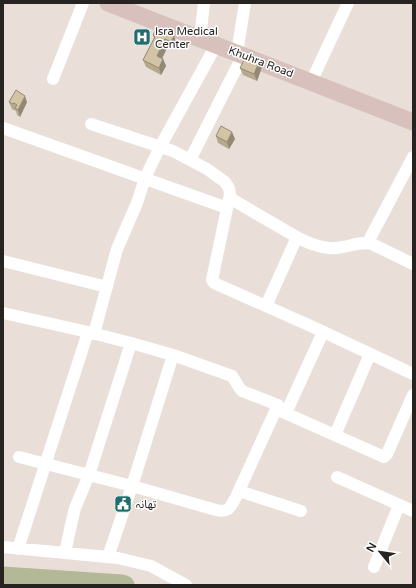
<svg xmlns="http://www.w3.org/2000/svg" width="416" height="588" font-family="'Varela Round','Noto Sans Arabic',sans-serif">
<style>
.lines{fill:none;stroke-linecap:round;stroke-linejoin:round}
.river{stroke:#b3b897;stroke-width:19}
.minor{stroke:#fff;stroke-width:12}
.secondary{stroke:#d8c0bc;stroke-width:17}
.wall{fill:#b5a98e}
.shaded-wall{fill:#948974}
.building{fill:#d3c4a5;stroke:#948974}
.labels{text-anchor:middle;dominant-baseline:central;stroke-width:3;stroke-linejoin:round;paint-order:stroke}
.poi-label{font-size:11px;fill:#272321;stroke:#fff;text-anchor:start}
.street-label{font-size:11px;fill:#272321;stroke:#fff}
</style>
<rect width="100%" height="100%" fill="#e9dfd8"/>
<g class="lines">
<path class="river" d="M3 576 122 584 125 585"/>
<path class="minor" d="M200 39 204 3
M237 53 245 3
M53 79 83 3
M311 82 348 3
M91 124 173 151 207 169 225 182 229 188 230 194 212 280 214 283 313 327 413 374
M3 128 227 208
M190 160 243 55
M230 198C245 207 260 216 276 225 293 235 309 246 329 248 345 250 358 240 372 244L413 264
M368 242 413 157
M3 261 107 287
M266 306 297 237
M3 313 88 332 131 343 173 355 232 376C236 381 237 386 242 391L278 405 236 497C230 508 229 513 216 510L132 486 19 457
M94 334 117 249 137 203 145 178 160 147 216 45
M276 409 384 457 387 454 413 395
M286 413 323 332
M335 435 370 354
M337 477 413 511
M239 491 301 511
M3 547 118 558 151 566 186 585
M18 549 88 332
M65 553 71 525 75 508 89 475 131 343
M108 557 133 483 173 355
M374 567 399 505"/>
<path class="secondary" d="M108 3 413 122"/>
</g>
<path class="wall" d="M153 35 174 36 176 42 173 48 168 46 162 58 163 59 166 66 161 75 146 67 143 60 154 38Z
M247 59 260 60 262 67 257 81 243 75 240 68Z
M9 102H27L20 117 17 115 16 111 12 109Z
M216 136 235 139 229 149 218 143Z"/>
<path class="shaded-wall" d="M174 36 176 42 173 48 171 42Z
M165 39 168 46 160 63 157 56Z
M163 59 166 66 161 75 159 68Z
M260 60 262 67 257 81 254 74Z
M25 96 27 102 20 117 18 110Z
M232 132 235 139 229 149 227 142Z"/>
<path class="building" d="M157 27 174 36 171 42 165 39 157 56 163 59 159 68 143 60 155 37 153 35Z
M245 58 247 59 248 58 253 60 254 58 260 60 254 74 240 68Z
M16 90 25 96 18 110 15 108 17 105 14 103 13 104 9 102Z
M221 126 232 132 227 142 216 136Z"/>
<defs>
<symbol id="hospital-square" viewBox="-11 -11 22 22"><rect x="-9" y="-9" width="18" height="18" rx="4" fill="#226e6e" stroke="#fff"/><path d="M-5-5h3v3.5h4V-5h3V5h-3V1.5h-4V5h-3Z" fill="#fff"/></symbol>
<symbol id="civic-square" viewBox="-11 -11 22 22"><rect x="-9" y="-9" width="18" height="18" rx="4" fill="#226e6e" stroke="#fff"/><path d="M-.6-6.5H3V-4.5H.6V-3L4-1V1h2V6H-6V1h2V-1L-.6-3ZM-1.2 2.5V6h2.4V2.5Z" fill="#fff"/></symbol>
</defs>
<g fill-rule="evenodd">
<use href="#hospital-square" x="132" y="27" width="20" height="20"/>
<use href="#civic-square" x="113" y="494" width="20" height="20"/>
</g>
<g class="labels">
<g class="poi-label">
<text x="155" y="31">Isra Medical<tspan x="155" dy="13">Center</tspan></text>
<text x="136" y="504">تھانہ</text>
</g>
<g class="street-label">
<text transform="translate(261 62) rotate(21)">Khuhra Road</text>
</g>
</g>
<rect width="416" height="588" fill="none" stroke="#272321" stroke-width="8"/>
<g transform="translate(380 552) rotate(299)" stroke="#ffffff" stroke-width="3" paint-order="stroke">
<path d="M0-3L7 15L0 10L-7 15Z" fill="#272321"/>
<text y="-6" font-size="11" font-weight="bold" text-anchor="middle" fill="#272321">N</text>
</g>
</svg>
